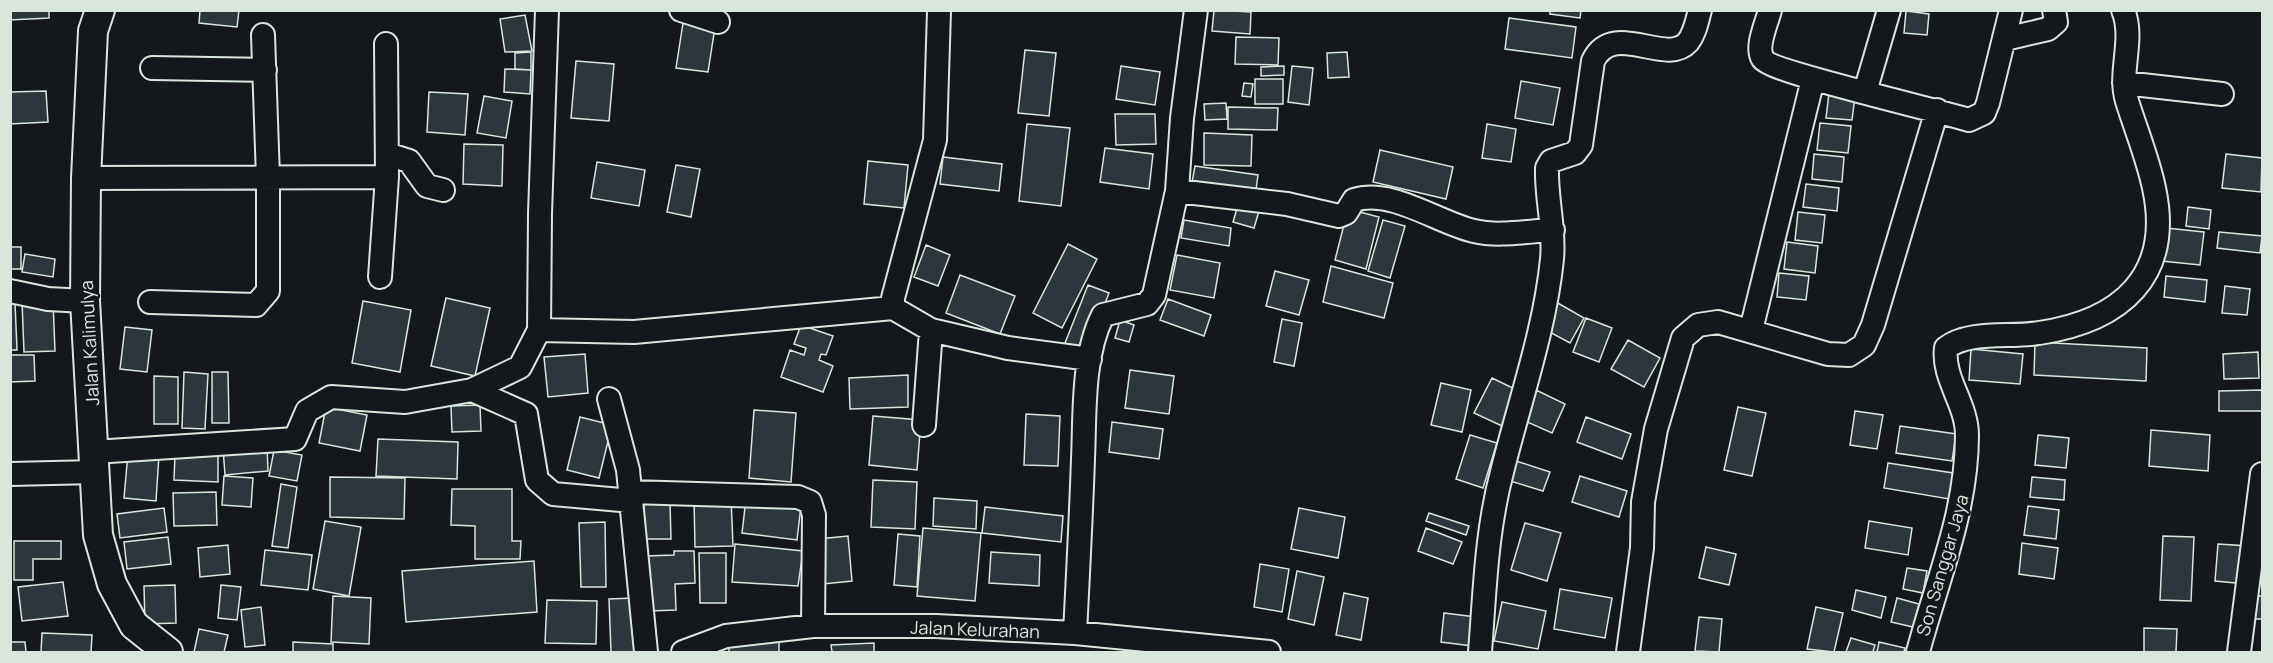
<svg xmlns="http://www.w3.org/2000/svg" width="2273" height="663" font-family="Manrope,sans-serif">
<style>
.building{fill:#2c363c;stroke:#d8e6dc;stroke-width:1.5}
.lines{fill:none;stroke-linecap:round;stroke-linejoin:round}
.minor-casing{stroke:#d8e6dc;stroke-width:26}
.tertiary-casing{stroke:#d8e6dc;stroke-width:32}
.minor{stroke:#14181c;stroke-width:22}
.tertiary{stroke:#14181c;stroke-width:28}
.labels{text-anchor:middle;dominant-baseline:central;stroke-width:4.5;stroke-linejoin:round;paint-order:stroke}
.street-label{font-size:18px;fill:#d8e6dc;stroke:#14181c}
</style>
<rect width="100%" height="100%" fill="#14181c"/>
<path class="building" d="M10 10H49V18L10 20Z
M200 10H239L237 27 199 23Z
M1214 10 1251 12 1250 34 1212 31Z
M1550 10H1581L1580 18 1550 14Z
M1906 11 1929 14 1927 35 1904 33Z
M525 15 532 51 505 52 500 19Z
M1509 18 1576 27 1572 58 1505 49Z
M683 23 715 27 708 72 676 68Z
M1236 37 1279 38 1278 65 1235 64Z
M1025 50 1056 53 1049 116 1018 113Z
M531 52V70L515 69V53Z
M1347 52 1349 77 1328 78 1327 53Z
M576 61 614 64 609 121 571 118Z
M1121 66 1160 72 1155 105 1116 99Z
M1284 66V75L1261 76V67Z
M1292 66 1313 68 1309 105 1288 102Z
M505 69 531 70 530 94 504 92Z
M1255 79H1283V104H1255Z
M1521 81 1560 88 1553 125 1515 118Z
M1244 83 1253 84 1251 97 1242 96Z
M46 91 48 122 10 124V92Z
M429 92 468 94 465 135 427 132Z
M1829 93 1855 96 1852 120 1826 118Z
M484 96 512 101 506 138 477 133Z
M1226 103 1227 119 1205 120 1204 104Z
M1228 107 1278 108 1277 130 1228 129Z
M1115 114H1155L1156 144 1116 145Z
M1820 123 1851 126 1848 153 1817 150Z
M1027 124 1070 128 1061 206 1019 201Z
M1487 124 1516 129 1511 162 1482 158Z
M1204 133 1252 135 1251 166 1204 165Z
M464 144 503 145 502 186 463 184Z
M1105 148 1153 154 1149 189 1100 182Z
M1380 150 1453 167 1446 199 1373 182Z
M1814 154 1844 157 1842 182 1812 179Z
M2226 154 2262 158 2261 192 2222 188Z
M943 157 1002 164 999 191 940 184Z
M868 161 908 165 904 208 864 204Z
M597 162 645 170 639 206 591 198Z
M676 165 700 169 691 217 667 212Z
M1195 166 1258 175 1255 197 1191 188Z
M1806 184 1839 188 1837 211 1803 207Z
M1238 205 1259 211 1254 228 1233 222Z
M2188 207 2211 210 2209 229 2186 226Z
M1348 209 1379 217 1366 269 1335 260Z
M1798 212 1825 215 1822 243 1795 240Z
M1184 220 1231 228 1229 246 1181 238Z
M1383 220 1405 226 1390 278 1368 271Z
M2166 228 2204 232 2200 265 2162 261Z
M2219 232 2262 236 2260 253 2217 248Z
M1787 242 1818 246 1815 273 1784 269Z
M1068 244 1097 259 1062 328 1033 313Z
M926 245 950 255 938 286 914 277Z
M10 247H21V269H10Z
M25 254 55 259 53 277 22 272Z
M1177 255 1220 263 1214 298 1170 290Z
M1331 266 1393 283 1384 318 1323 302Z
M1275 271 1309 280 1299 315 1266 306Z
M1779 273 1809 276 1806 300 1777 297Z
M960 275 1015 296 1000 334 946 313Z
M2166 276 2207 280 2205 302 2164 297Z
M1088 285 1109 293 1087 351 1065 343Z
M2225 286 2250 289 2247 315 2222 313Z
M446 298 490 308 475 376 431 366Z
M1168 299 1211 315 1204 336 1160 320Z
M22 301H53L55 351 24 352Z
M363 301 411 310 400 372 352 363Z
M1556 302 1584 318 1570 343 1542 328Z
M10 303H15L17 350H10Z
M1586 318 1612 328 1599 362 1573 352Z
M1282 319 1302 323 1294 366 1274 362Z
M1120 320 1134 325 1129 342 1115 338Z
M801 325 833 336 826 355 821 354 819 360 833 366 823 392 781 377 790 350 804 355 806 348 794 344Z
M125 327 152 330 147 372 120 369Z
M1628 340 1660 358 1644 387 1611 369Z
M2035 342 2147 348 2146 381 2034 375Z
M1971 349 2023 354 2020 384 1969 380Z
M2258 352 2259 378 2224 379 2223 354Z
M585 354 588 393 548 397 544 357Z
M10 355H34L35 381 10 382Z
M1130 370 1174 376 1169 414 1125 408Z
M184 372 208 374 205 429 182 428Z
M212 372H228L229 423H212Z
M908 375V407L850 409 849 378Z
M154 376 178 377V424H154Z
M1492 378 1519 391 1502 426 1474 413Z
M1441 383 1471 390 1462 432 1431 425Z
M1536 390 1565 404 1552 433 1523 420Z
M2262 390V411H2219V391Z
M480 405 481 431 452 432 451 406Z
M326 407 367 415 360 451 319 443Z
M1738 407 1766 413 1752 476 1724 470Z
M754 410 796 413 791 482 749 478Z
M1855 411 1883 415 1877 449 1850 445Z
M1026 414 1060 416 1058 466 1024 465Z
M873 416 921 420 917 470 869 465Z
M580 417 612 425 599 478 567 470Z
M1586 417 1631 434 1622 459 1577 442Z
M1112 422 1163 429 1159 459 1109 452Z
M1900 426 1956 434 1952 461 1896 453Z
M2151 430 2210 435 2208 471 2149 466Z
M1470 435 1497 443 1483 488 1456 479Z
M2038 435 2069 438 2066 468 2035 465Z
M378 439 458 442 457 479 376 476Z
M267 445 268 471 225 475 223 448Z
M274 450 302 455 297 481 269 476Z
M128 453 159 455 156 501 124 498Z
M175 455 218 456V482L174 480Z
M1513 460 1550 472 1543 491 1507 480Z
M1888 463 1953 473 1949 499 1884 488Z
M224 476 253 478 251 507 222 505Z
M1580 476 1627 491 1619 517 1572 502Z
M330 477 405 478 404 519 330 517Z
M2032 477 2065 480 2064 500 2030 497Z
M873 480 917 482 915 529 871 527Z
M281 484 297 487 288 548 272 546Z
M452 489H512V541H521L520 559H475V526L451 525Z
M216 492 217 525 174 526 173 493Z
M731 497 733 546 695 547 694 498Z
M934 498 977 501 976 529 933 526Z
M746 499 801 506 797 540 742 533Z
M670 503 671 539H645L644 504Z
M2028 506 2059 510 2056 539 2024 535Z
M985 507 1063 516 1061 542 982 533Z
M164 508 167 532 120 538 117 514Z
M1299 508 1345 517 1338 558 1291 549Z
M1429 513 1469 526 1466 535 1426 521Z
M325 521 361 527 349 596 313 589Z
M1869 521 1912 528 1908 555 1865 548Z
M605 522 606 587H581L579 523Z
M1525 523 1561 533 1547 581 1511 570Z
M923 528 981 533 975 601 917 596Z
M1426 528 1462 542 1453 564 1418 551Z
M898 534 920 536 917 587 894 585Z
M848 536 852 581 823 584 818 539Z
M2163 536 2194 537 2191 601 2160 600Z
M168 537 171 564 127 569 124 542Z
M14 541H61V559H33V580H14Z
M2022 543 2058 548 2054 579 2019 574Z
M735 544 803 551 798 586 732 582Z
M2218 544 2249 546 2246 584 2215 581Z
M228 545 230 574 200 577 198 548Z
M1706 547 1736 554 1729 585 1699 578Z
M265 550 312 555 308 590 261 585Z
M674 551H694L695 583 675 584 676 610 648 611 646 556 674 555Z
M991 552 1040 555 1039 586 989 583Z
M699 553H726V603H700Z
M534 561 537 612 406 622 402 571Z
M1260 564 1289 569 1282 612 1254 607Z
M1907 568 1927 571 1923 593 1903 589Z
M1297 571 1324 577 1314 625 1288 619Z
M63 582 68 616 22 621 18 587Z
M175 585 176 623 145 624 144 586Z
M221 585 241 587 237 620 218 618Z
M1560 589 1612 598 1605 638 1554 629Z
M1856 590 1886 597 1881 618 1852 610Z
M1344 593 1368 598 1361 640 1336 635Z
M333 596 371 598 369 644 331 642Z
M2254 596H2262V619H2254Z
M634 598 636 652H611L609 599Z
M1897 598 1919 604 1913 627 1891 622Z
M547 600 597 601 596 644 545 643Z
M1502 602 1546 611 1538 649 1494 641Z
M261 607 265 645 245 647 241 610Z
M1816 607 1843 613 1834 652 1807 649Z
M1444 613 1476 617 1472 646 1441 642Z
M1699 617 1722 619 1719 652 1695 651Z
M2144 628 2177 629 2176 652H2144Z
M199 629 228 635 224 652H194Z
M42 633 92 635 91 652H41Z
M779 638V652H729V640Z
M1851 638 1875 645 1873 652H1846Z
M10 642H25L26 652H10Z
M293 642 333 644V652H293Z
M1879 642 1905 648 1904 652H1877Z
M874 643V652H832L831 645Z"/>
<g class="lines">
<defs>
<path id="minor" d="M681 10 718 22
M1770 10C1767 23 1755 47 1763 59 1772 72 1940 111 1969 120L1984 113 1988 103 2011 10
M2005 39 2048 29 2056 22 2054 10
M152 68 265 70
M2124 83 2222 94
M1865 92 1889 10
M387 154 409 161 427 186 443 190
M86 178 387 177
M1177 191 1287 204 1339 216 1346 213 1354 200C1392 188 1438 223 1474 231 1499 237 1528 231 1553 230
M380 277 387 177 386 44
M10 291 48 299 85 301
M150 302 256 305 268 291V178L263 35
M893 308V298L935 140 939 11
M539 330 634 332 893 308 931 330 1008 348 1090 359
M1751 330 1813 79
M472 390 526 414 537 480 553 494 632 501
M609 399 628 470 646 652
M924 425 931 330
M94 452 295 439 307 411 331 397 405 402 472 390 520 367 539 330 540 214 547 10
M10 474 95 472
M631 492 798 497 810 502 814 515 813 626
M1075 633C1078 575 1081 517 1083 459 1085 414 1082 356 1103 315L1147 304 1154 295 1177 191 1182 118 1196 10
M683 652 726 636 813 626H936L1075 633 1269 652
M1480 652C1485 590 1486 533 1502 472 1519 403 1545 330 1552 259 1555 228 1546 199 1547 168L1551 161 1575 153 1581 145 1593 61C1613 19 1666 67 1688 42 1695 33 1697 21 1700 10
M1628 652 1642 548 1643 502 1656 429 1683 338 1698 325 1718 322 1828 354 1849 355 1864 345 1873 325 1937 110
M1918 652C1937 580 1967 512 1967 435 1967 404 1942 378 1946 348 1969 330 2011 338 2039 333 2121 321 2173 276 2154 188 2148 159 2136 130 2127 101 2118 72 2135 39 2123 10
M2239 652 2262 474"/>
<path id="tertiary" d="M100 10 93 31 86 178 85 301 98 535 112 584 134 625 168 652"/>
</defs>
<use href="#minor" class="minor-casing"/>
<use href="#tertiary" class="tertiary-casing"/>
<use href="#minor" class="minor"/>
<use href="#tertiary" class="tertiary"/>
</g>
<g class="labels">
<g class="street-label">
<text transform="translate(89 343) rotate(-93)">Jalan Kalimulya</text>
<text transform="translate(1942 565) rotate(-74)">Son Sanggar Jaya</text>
<text transform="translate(975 629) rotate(2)">Jalan Kelurahan</text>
</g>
</g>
<rect width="2273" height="663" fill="none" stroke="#d8e6dc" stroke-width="24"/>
</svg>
